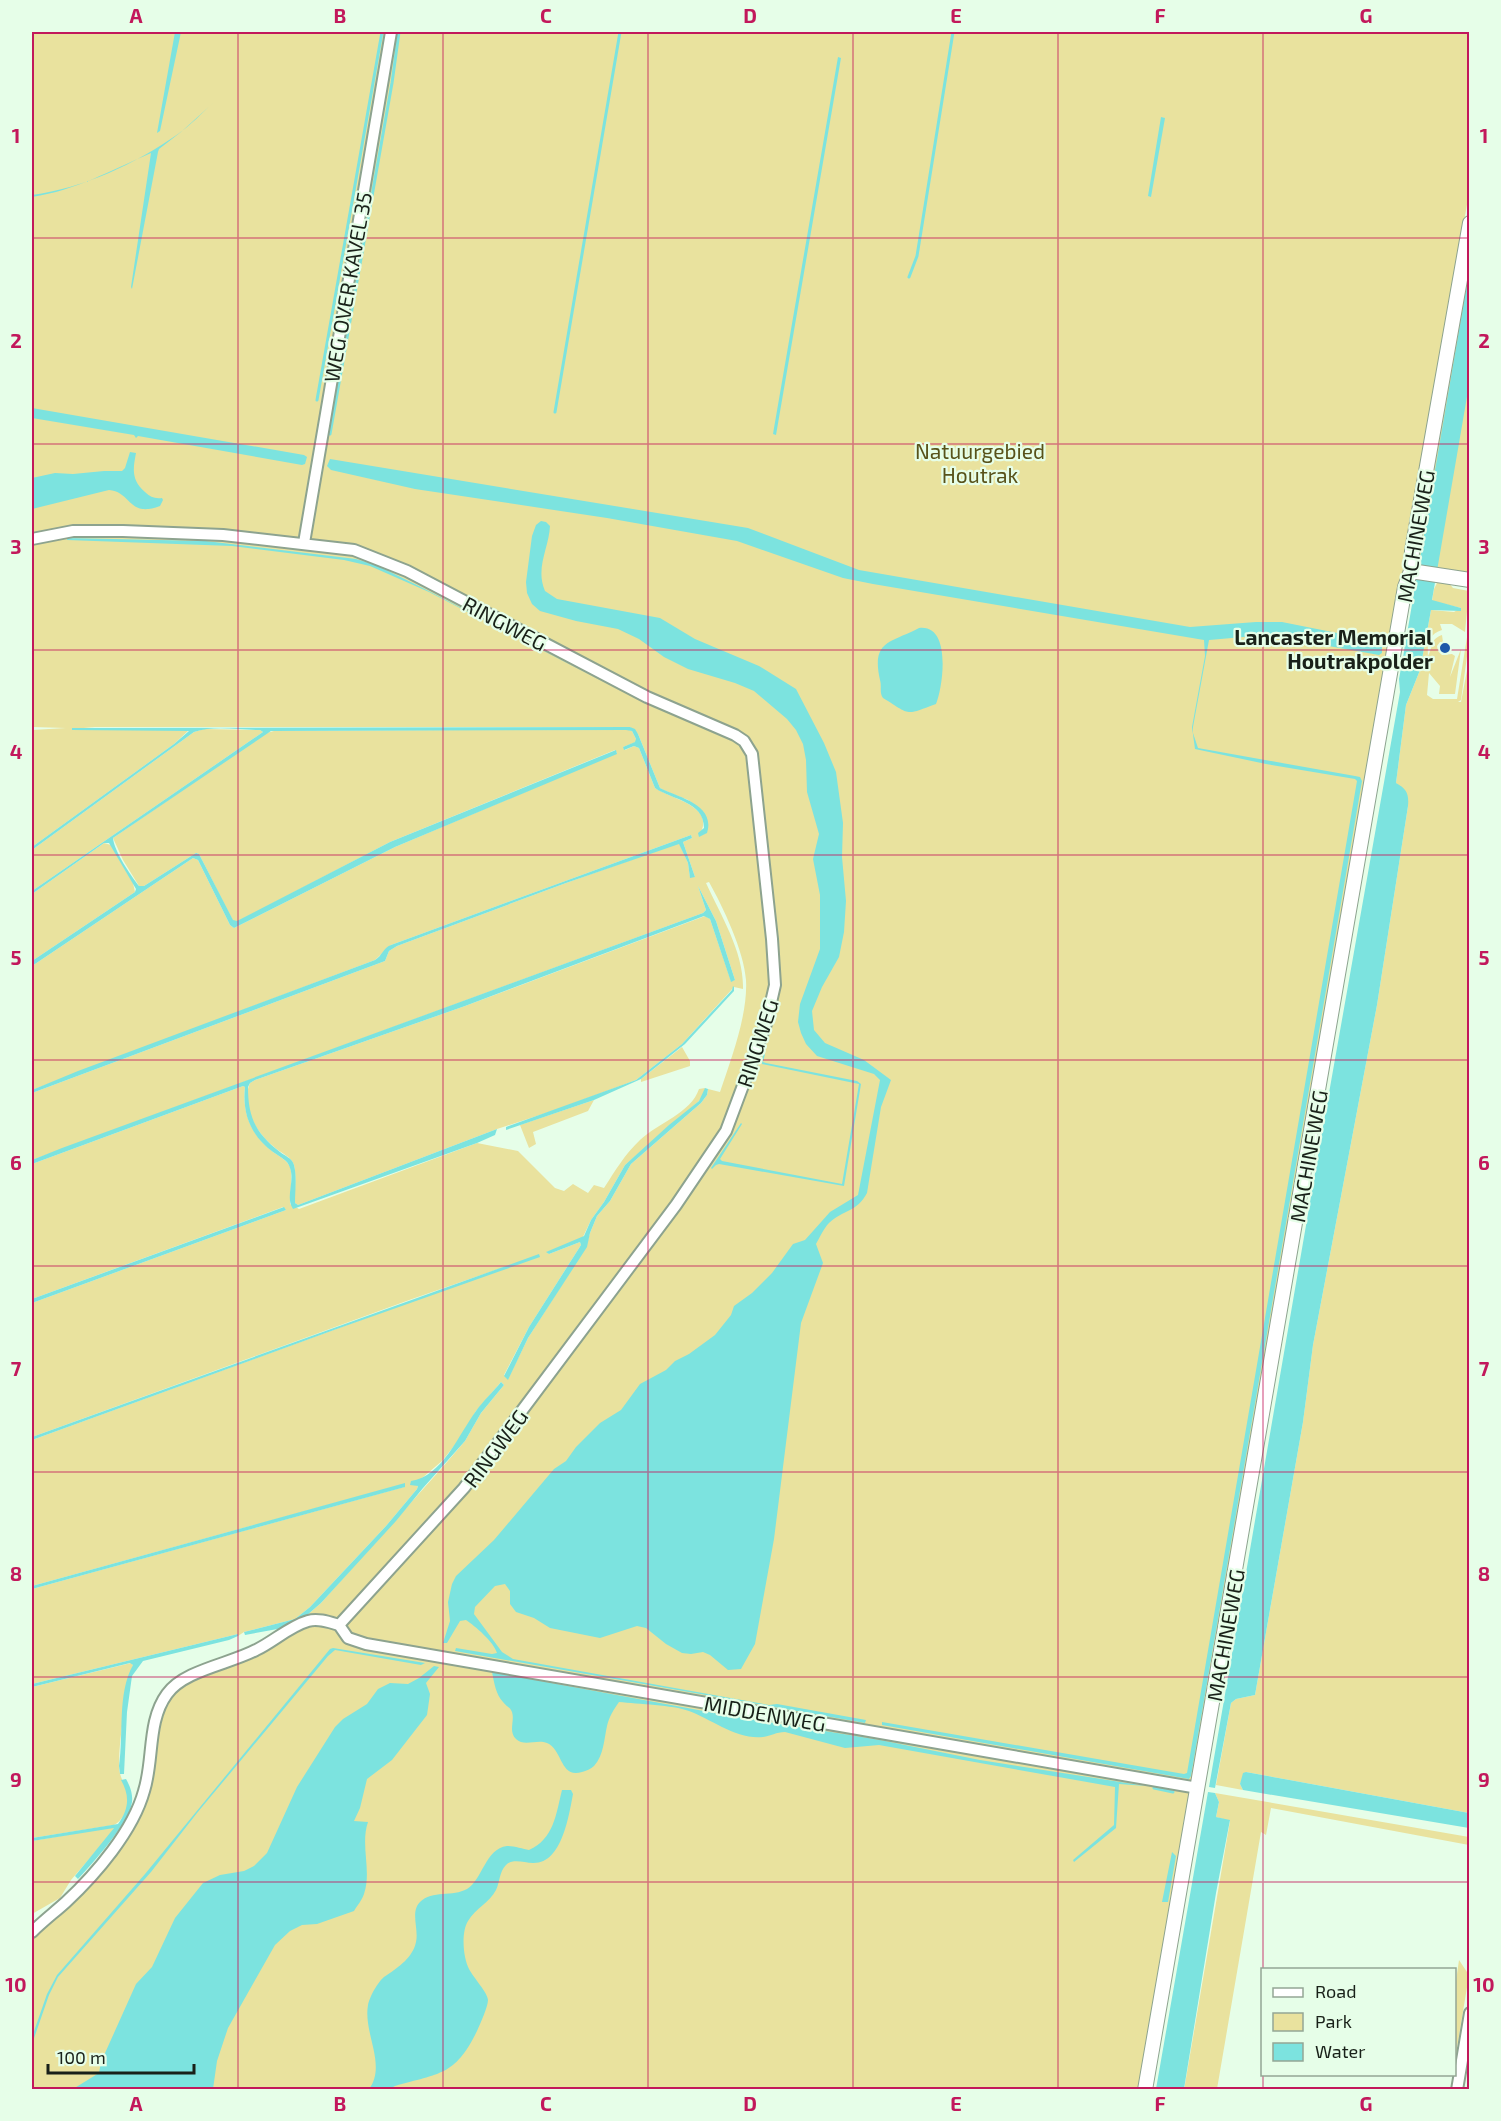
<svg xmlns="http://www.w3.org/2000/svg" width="1501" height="2121" font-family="'Exo 2',sans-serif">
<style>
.green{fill:#e9e29e}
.water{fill:#7ce3df}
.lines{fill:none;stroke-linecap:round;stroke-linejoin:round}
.stream{stroke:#7ce3df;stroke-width:3}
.minor-casing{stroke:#8da38f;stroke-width:14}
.tertiary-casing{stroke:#8da38f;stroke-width:16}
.minor{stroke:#fff;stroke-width:10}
.tertiary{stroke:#fff;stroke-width:14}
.grid{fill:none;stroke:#c2185b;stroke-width:1.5;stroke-opacity:0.55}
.poi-dot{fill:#1d58a9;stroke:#e6fee8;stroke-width:2}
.labels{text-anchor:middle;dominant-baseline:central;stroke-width:4.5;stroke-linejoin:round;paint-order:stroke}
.street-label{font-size:21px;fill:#192119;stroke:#e6fee8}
.park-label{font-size:21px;fill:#585219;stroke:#e6fee8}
.poi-label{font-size:21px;font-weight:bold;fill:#192119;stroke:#e6fee8;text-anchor:end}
.neatline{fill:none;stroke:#c2185b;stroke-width:2}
.grid-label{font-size:20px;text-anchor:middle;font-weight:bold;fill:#c2185b}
</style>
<rect width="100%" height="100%" fill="#e6fee8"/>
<path class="green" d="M32 32H1469V193L1194 1783 365 1641 306 1616 321 1603 441 1469 465 1441 481 1413 504 1385 501 1382 476 1411 458 1441 442 1461 415 1484 418 1486 417 1489 386 1526 310 1607 295 1619 244 1632 238 1636V1634L32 1684V1589L404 1487V1484L32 1586V1440L539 1255 412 1299 32 1437V1303L286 1210 283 1207 32 1299V1164L243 1086 245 1087C242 1113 251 1135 273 1152 279 1156 287 1160 290 1167 293 1174 290 1195 290 1204L299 1209 477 1143 518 1151 555 1188 564 1191 573 1184 588 1193 594 1185 604 1188C615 1171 625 1154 640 1140 658 1123 691 1113 699 1089L705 1088 704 1095 699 1101 625 1165 604 1202 591 1220 582 1239 547 1252 549 1254 580 1242 581 1245 529 1327 504 1375 508 1379 528 1338 586 1247 590 1233 597 1216 610 1201 631 1164 701 1103 707 1095 708 1089 720 1092C731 1059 748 1015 746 980 744 951 723 907 709 882L706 883C721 916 744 952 743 989L734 987 682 1044 636 1080 558 1109 497 1129 298 1205 295 1203C294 1192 297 1176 294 1165 292 1157 279 1152 273 1146 256 1132 240 1106 250 1083L255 1080 465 1006 705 916 710 919 731 981 735 980 716 921 698 886 706 910 703 913 32 1160V1093L385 961 389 951 397 946 566 883 679 843 688 863 690 877H695L683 842 692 838 691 835 391 945 375 960 32 1090V966L193 858 198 860 230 925 234 928 395 847 617 753 615 750 390 842 237 922 233 921 199 854 196 853 144 886H139L123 860 113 838 266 733 274 731 626 729 632 731 636 739V742L623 747 625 750 634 746 639 748 655 788C673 800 717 806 699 836L708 828C691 792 690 804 660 788L638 734 630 727H95L72 729 189 730 174 744 32 847V730L66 728 32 727Z
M1469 238V574L1416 564Z
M1438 581 1448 582 1453 588 1469 591 1465 632 1452 624H1440L1442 630C1429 634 1427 644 1428 656 1433 647 1430 639 1442 635L1443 642H1440L1437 646 1438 651 1442 655 1452 654 1455 656 1450 677 1461 649 1455 694H1439L1440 686 1429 673 1427 695 1433 699H1457L1469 625V642L1461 700 1458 702 1423 701 1461 702 1469 660V1813L1246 1772 1240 1784 1243 1790 1216 1785 1231 1703 1236 1699 1255 1695 1303 1422 1313 1345 1377 1005 1408 806 1396 783 1406 705 1420 670 1431 610 1454 612 1461 608 1432 601 1434 589Z
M204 729 260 730 263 732 32 891V850L194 732Z
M104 843 111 845 133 883 135 892 32 961V894Z
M682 1047 690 1061V1066L641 1082V1079Z
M594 1100 588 1111 533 1132 536 1144 529 1148 520 1125Z
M317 1623 334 1628 342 1637 1191 1791V1801L1187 1805 1183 1825 1186 1830 1141 2089 32 2090V1939L39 1930 80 1896 126 1835 165 1703 183 1683 297 1630Z
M131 1663 133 1665C127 1698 119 1732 119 1766 119 1779 129 1789 128 1802 127 1811 122 1821 114 1825L32 1838V1687Z
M1215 1793 1469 1837V1845L1271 1808 1266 1835 1261 1832 1217 2089 1184 2090 1230 1821 1216 1817 1219 1802Z
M112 1827 115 1829 71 1880 60 1898 32 1914V1841Z
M1459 1960 1469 1975 1455 2060V1988Z"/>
<path class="water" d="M175 32H181L160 131 157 133Z
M838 57 841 58 776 435 773 434 774 428Z
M213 103 181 132 159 149 158 152 132 289 131 287 151 153C109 171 77 190 32 197V195C84 188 135 164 178 134 191 125 202 113 213 103Z
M1161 117 1165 118 1151 197 1148 196Z
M1469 272V385L1432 600 1461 608V611L1431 610 1420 670 1406 705 1396 783C1407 789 1409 794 1408 806L1377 1005 1313 1345 1303 1422 1255 1695 1236 1699 1231 1703 1215 1788 1209 1787 1323 1127 1400 692 1399 679 1403 657Z
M32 408 304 455 307 457 305 464 302 465 138 436 136 438 134 435 32 418Z
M130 452 136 453C133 469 131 480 145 492 150 497 155 499 162 498L163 500 160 506C128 518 132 492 109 490L32 509V478L55 473 73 474 104 471H122L125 468Z
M330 459 748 528 859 570 1190 627 1256 622H1282L1382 642V653L1379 655 1278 637 1255 636 1209 640 1193 727V733L1198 748 1355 776 1360 777 1362 781 1191 1776 1189 1779 882 1725V1722L1184 1774 1187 1773 1357 781 1355 779 1266 764 1195 749 1192 727 1205 656 1204 640 873 584 843 578 737 541 607 518 415 489 331 470 327 466Z
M541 521 546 522 550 526C549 548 535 568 545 591L557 599 660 618 695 639 759 666 796 689 824 743 836 772 843 823 842 857 846 901 844 932 839 957 822 987 812 1011 814 1030 825 1043 864 1060 891 1080 881 1107 867 1193C857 1212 843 1210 829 1223 824 1228 820 1237 816 1244L823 1263 801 1323 774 1539 755 1644 741 1669 728 1670 710 1655 703 1652 691 1654 682 1653 666 1644 646 1628 637 1626 600 1638 550 1628 534 1618 516 1612 510 1604V1591L505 1584 495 1586 475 1607 474 1614 502 1652 513 1659 769 1705 777 1704 866 1720 865 1723 455 1651 456 1648 492 1654 497 1653C494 1642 475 1626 466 1620L460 1621 447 1643H443L450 1621 448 1602 452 1584 456 1576 494 1540 554 1469 566 1461 576 1447 600 1423 621 1410 640 1384 666 1370 675 1361 689 1354 715 1335 731 1315 734 1306 752 1293 772 1273 793 1244 805 1240 830 1212 858 1195 880 1080 874 1074 817 1056 806 1044 801 1033 798 1022 800 1004 820 949V895L813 859 819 834 807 792 806 760 803 744 796 730 787 719 754 691 735 683 688 669 664 657 639 639 618 629 576 621 540 611 532 604 527 593 526 582 532 536 536 525Z
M67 538 206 541 356 559 376 565 421 587 629 695 429 592 370 566 344 560 232 546 67 540Z
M919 628C952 624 943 687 936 704 904 716 911 715 883 698 879 692 882 687 880 680 871 640 891 643 919 628Z
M630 727 635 729 638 734 660 788C677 797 716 804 707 833L699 837 698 833 704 828C704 801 672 800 655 788L639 748 634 746 624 750 623 747 635 742 636 739 632 731 626 730 271 731 113 838C114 851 131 876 139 886H144L196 853 199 854 233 920 237 921 390 842 616 750 617 754 395 847 234 928 230 925 198 860 193 858 32 966V961L135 892 136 889 109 843H104L32 894V891L263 732 260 730C239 730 214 725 194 732L32 850V847L174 744 189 731 72 730V728Z
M691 835 692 838 683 842 695 877 690 878 688 863 679 844 566 883 397 946 389 951 385 961 32 1093V1090L78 1071 375 960C382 956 383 948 391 945Z
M698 886 716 921 735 980 731 982 710 919 704 916 465 1006 255 1080 250 1083 248 1087C248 1118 256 1133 280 1152 285 1156 292 1158 294 1165 297 1176 295 1192 295 1203L298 1205 497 1129 495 1135 477 1143 293 1209C285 1197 295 1182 290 1168 288 1160 280 1157 273 1152 251 1136 242 1114 245 1087L243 1086 32 1164V1160L62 1148 703 913 706 910Z
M733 986 734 987V991L685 1044 641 1079 594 1100 506 1130V1127L636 1080 682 1044 732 990Z
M763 1053 765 1054 763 1062 766 1063 857 1081 861 1084 844 1186 719 1164 716 1165 712 1169 711 1168 741 1123 742 1124 720 1159 722 1161 842 1184 859 1084 762 1064Z
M705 1088 708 1089 707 1095 701 1103 631 1164 610 1201 597 1216 590 1233 587 1247 528 1338 508 1380 504 1376 529 1327 581 1245 580 1242 549 1254 546 1252 584 1236 591 1220 604 1202 625 1165 669 1125 699 1101Z
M284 1207 286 1210 32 1303V1299Z
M539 1254 540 1257 334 1330 32 1440V1437Z
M501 1382 504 1385 481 1413 465 1441 423 1488 396 1521 321 1603 306 1616 283 1628 245 1635 244 1632 295 1619 310 1607 386 1526 417 1489 418 1486 410 1485 411 1481C442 1477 459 1434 476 1411 483 1401 493 1392 501 1382Z
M405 1483V1487L32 1589V1586Z
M238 1634V1636L229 1640 143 1661 132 1676 127 1712 124 1774H120L119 1766C124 1734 117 1694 133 1665L130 1663 32 1687V1684Z
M333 1648 425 1663 421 1665 335 1650 328 1656 197 1813 151 1872 58 1977 49 1995 32 2044V2037L47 1994 57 1975 145 1874 330 1649Z
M434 1666 439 1667 426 1683 430 1694 427 1715 392 1760 367 1779 360 1808 354 1821 368 1822C360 1845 372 1871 364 1894 362 1900 357 1906 354 1911L317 1924 302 1925 290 1931 275 1945 228 2028 217 2061 213 2089H73L99 2073 101 2062 136 1984 152 1967 175 1918 203 1883 220 1875 244 1871 254 1866 267 1853 297 1787 335 1727 343 1719 367 1704 378 1689 390 1683 408 1684 419 1678Z
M492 1672 720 1714 880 1740 980 1760 1146 1786 1119 1784 1116 1828 1074 1862 1073 1860 1114 1825 1115 1787 879 1745 845 1748 785 1732C776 1732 771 1736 763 1737 737 1740 711 1719 689 1711 673 1705 638 1704 619 1702 614 1709 609 1717 607 1726 604 1739 604 1755 594 1766 591 1769 586 1771 582 1772 560 1779 563 1750 547 1743 537 1739 524 1747 516 1739 508 1731 515 1721 512 1712 510 1707 507 1707 503 1702 496 1695 494 1682 492 1672Z
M1246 1772 1469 1813V1828L1243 1790 1240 1784 1243 1773Z
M126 1779C130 1786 133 1794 132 1802 130 1822 92 1864 78 1879L75 1876 114 1828 32 1841V1838L118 1824C129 1809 130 1796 121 1780Z
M562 1790H571L573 1794C569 1815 562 1864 533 1863 524 1863 513 1858 506 1865 499 1872 500 1882 496 1890 490 1902 475 1909 468 1921 461 1932 463 1958 469 1969 473 1977 488 1993 488 2000 488 2007 480 2024 477 2031 455 2076 440 2073 395 2086L389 2089H369C387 2065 363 2033 368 2005 370 1996 379 1979 387 1975 399 1967 413 1957 416 1942 419 1929 410 1912 420 1902 432 1890 453 1897 467 1889 483 1879 485 1849 507 1846 514 1846 523 1849 529 1850 554 1839 556 1814 562 1790Z
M1208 1792 1215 1793 1219 1802 1216 1817 1230 1820 1216 1893 1184 2089H1156Z
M1172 1852 1176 1856 1168 1902H1162Z"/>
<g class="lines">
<path class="stream" d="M909 277 917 256 953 32
M317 400 382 32
M555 412 620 32
M330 434 392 83 399 32
M1154 1788 1173 1792"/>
<defs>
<path id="minor" d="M32 539 73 531H123L223 535 354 550 407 571 647 697 735 735 744 741 752 754 772 939 775 985 766 1024 726 1131 676 1205 464 1488 339 1625
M304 543 391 32
M339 1625 348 1638 366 1644 1198 1788
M32 1932C43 1921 55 1912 66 1902 96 1874 133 1831 144 1791 154 1760 147 1721 167 1694 184 1670 230 1664 256 1650 273 1642 290 1626 308 1621 318 1618 329 1622 339 1625
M1457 2090 1470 2013"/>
<path id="tertiary" d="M1411 571 1470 580
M1145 2090 1405 587 1411 571 1412 551 1470 223"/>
</defs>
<use href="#minor" class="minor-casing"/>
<use href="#tertiary" class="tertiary-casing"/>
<use href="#minor" class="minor"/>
<use href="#tertiary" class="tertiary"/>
</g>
<path class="grid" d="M238 32V2090M443 32V2090M648 32V2090M853 32V2090M1058 32V2090M1263 32V1970M32 238H1470M32 444H1470M32 650H1470M32 855H1470M32 1060H1470M32 1266H1470M32 1472H1470M32 1677H1470M32 1882H1470M1263 2074V2090"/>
<circle class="poi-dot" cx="1445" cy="648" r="6"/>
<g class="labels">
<g class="street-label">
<text transform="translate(347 287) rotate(-80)">WEG OVER KAVEL 35</text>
<text transform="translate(1415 536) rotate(-80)">MACHINEWEG</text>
<text transform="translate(505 623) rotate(28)">RINGWEG</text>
<text transform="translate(757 1043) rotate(-72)">RINGWEG</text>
<text transform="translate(1308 1156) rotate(-80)">MACHINEWEG</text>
<text transform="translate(495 1448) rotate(-53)">RINGWEG</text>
<text transform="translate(1225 1635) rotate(-80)">MACHINEWEG</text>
<text transform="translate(765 1713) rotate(10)">MIDDENWEG</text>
</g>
<g class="park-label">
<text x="980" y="450">Natuurgebied<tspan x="980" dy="24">Houtrak</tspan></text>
</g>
<g class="poi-label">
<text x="1433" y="636">Lancaster Memorial<tspan x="1433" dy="24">Houtrakpolder</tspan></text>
</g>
</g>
<rect width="1501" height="2121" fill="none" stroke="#e6fee8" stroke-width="66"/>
<rect x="1261" y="1968" width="195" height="108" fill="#e6fee8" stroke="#94a695" stroke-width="1.5"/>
<rect x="1273" y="1988" width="30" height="9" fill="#ffffff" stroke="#94a695" stroke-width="1.5"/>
<text x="1315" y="1998" font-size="18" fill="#192119">Road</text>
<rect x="1273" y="2013" width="30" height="18" fill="#e9e29e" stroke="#94a695" stroke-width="1.5"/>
<text x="1315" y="2028" font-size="18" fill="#192119">Park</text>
<rect x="1273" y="2043" width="30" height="18" fill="#7ce3df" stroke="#94a695" stroke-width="1.5"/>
<text x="1315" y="2058" font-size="18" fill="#192119">Water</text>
<path d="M48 2064v9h146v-9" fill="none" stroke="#192119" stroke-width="3"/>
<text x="57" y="2064" font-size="18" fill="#192119" stroke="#e6fee8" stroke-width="4.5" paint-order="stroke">100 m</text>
<rect x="33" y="33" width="1435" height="2055" class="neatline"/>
<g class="grid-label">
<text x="136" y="23">A</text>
<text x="340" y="23">B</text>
<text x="546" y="23">C</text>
<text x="750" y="23">D</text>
<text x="956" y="23">E</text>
<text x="1160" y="23">F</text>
<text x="1366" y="23">G</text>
<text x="16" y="143">1</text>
<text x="1484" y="143">1</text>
<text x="16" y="348">2</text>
<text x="1484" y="348">2</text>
<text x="16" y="554">3</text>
<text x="1484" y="554">3</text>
<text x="16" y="759">4</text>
<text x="1484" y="759">4</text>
<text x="16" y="965">5</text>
<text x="1484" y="965">5</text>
<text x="16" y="1170">6</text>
<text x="1484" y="1170">6</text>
<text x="16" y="1376">7</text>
<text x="1484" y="1376">7</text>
<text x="16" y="1581">8</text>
<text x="1484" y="1581">8</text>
<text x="16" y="1787">9</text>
<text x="1484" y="1787">9</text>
<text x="16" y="1992">10</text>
<text x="1484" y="1992">10</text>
<text x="136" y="2111">A</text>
<text x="340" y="2111">B</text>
<text x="546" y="2111">C</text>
<text x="750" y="2111">D</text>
<text x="956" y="2111">E</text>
<text x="1160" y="2111">F</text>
<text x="1366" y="2111">G</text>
</g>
</svg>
